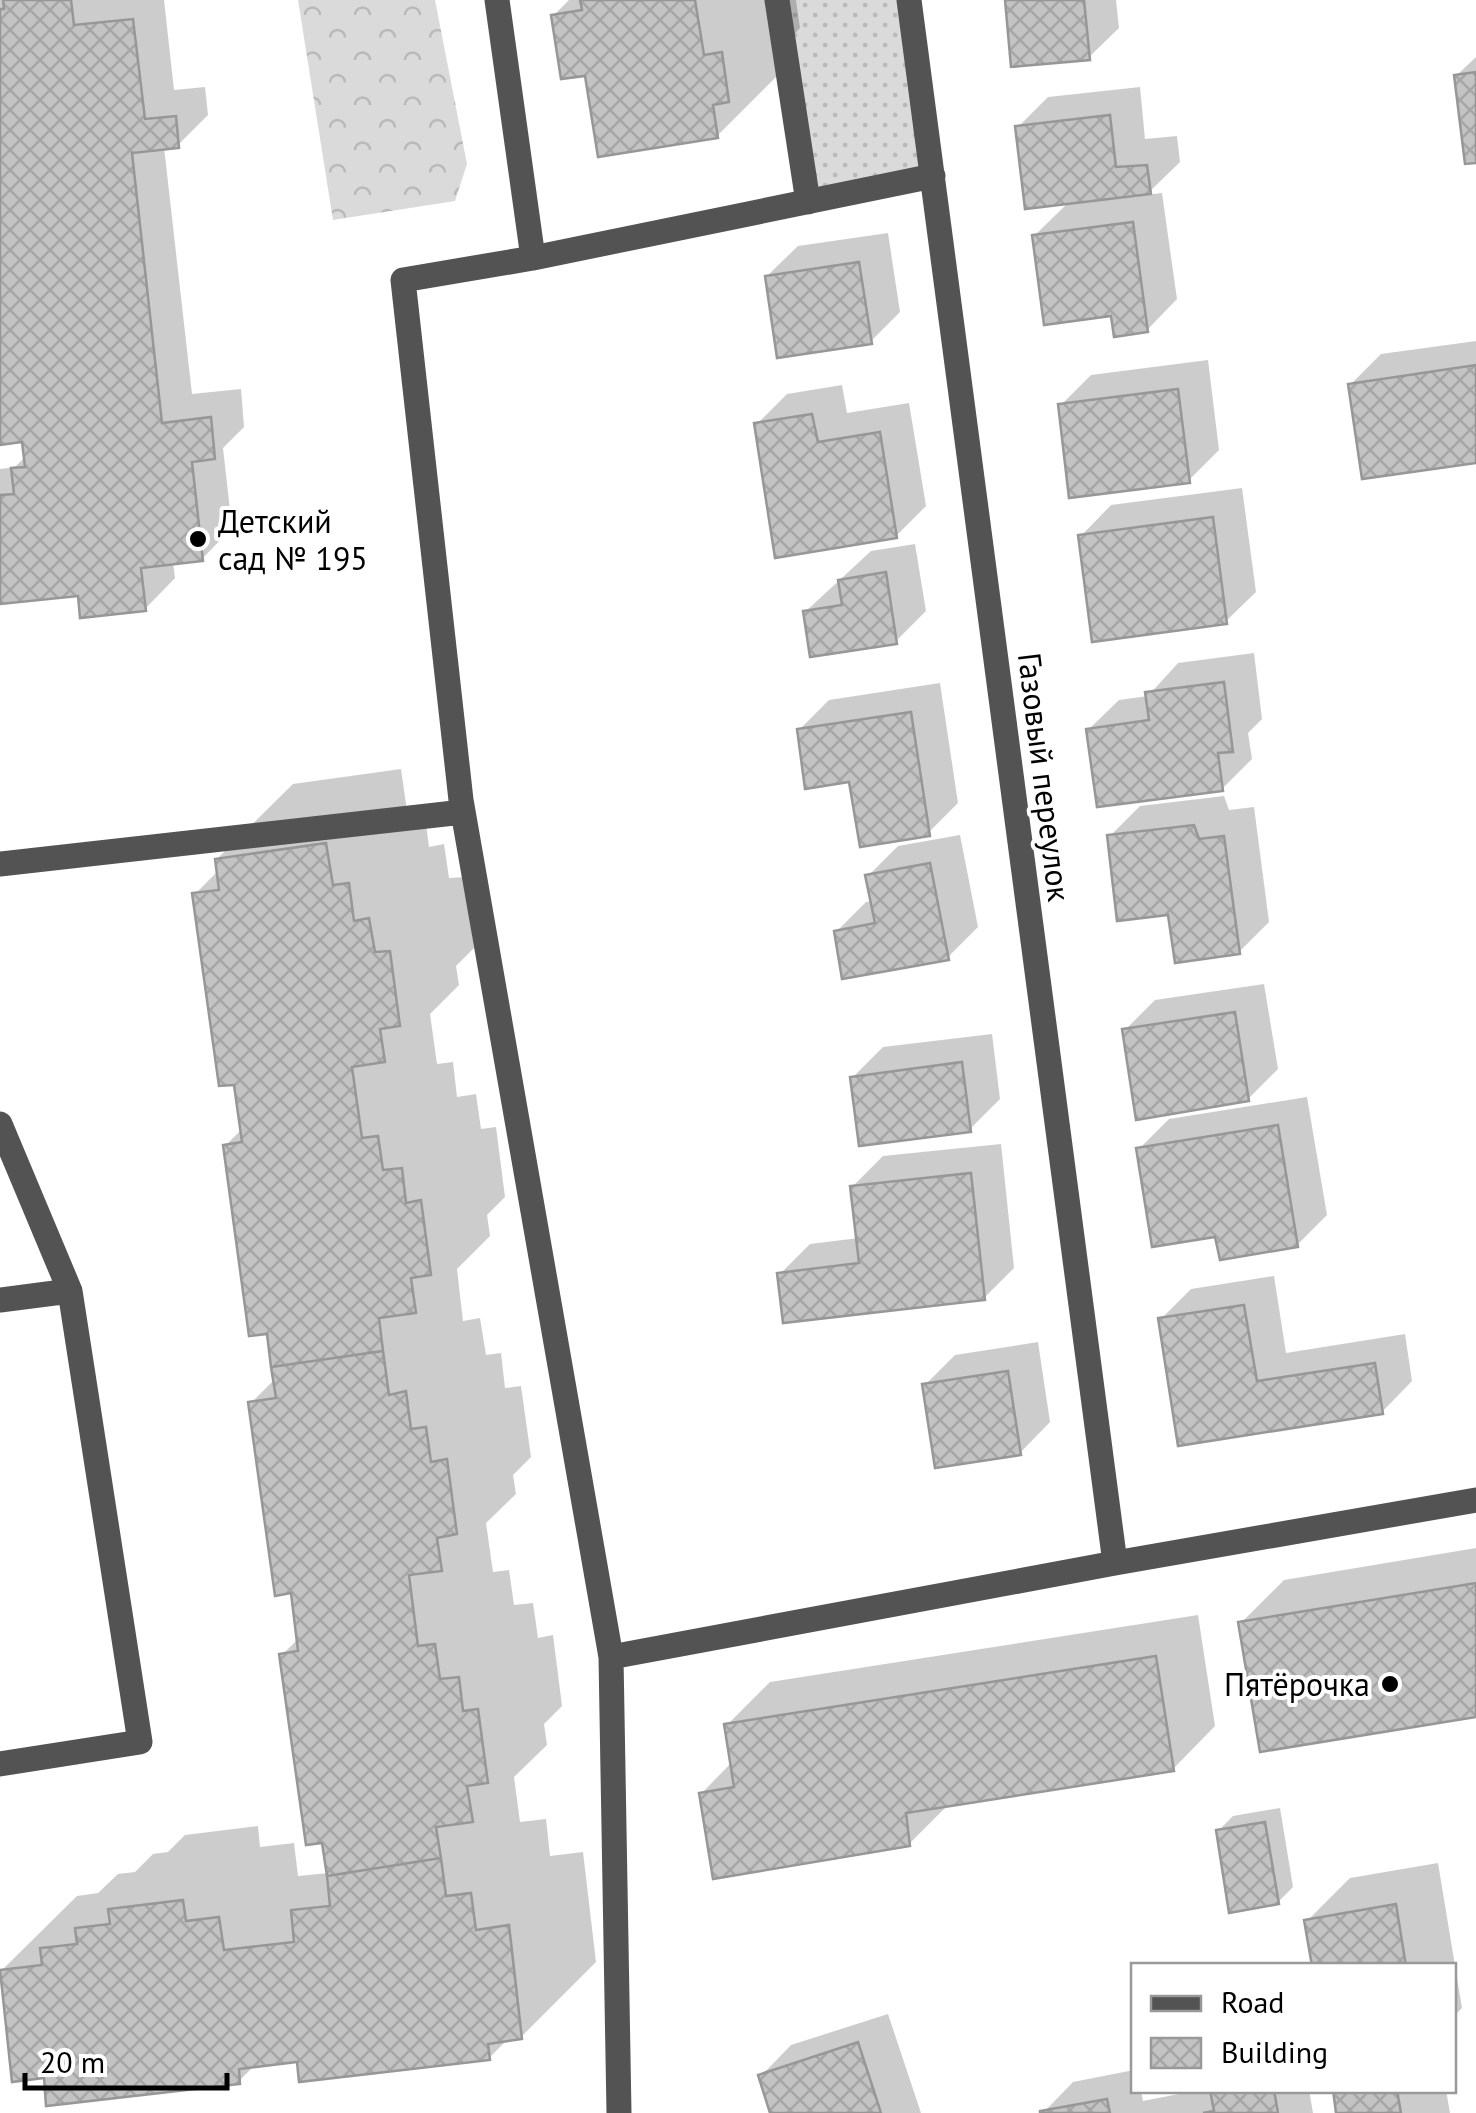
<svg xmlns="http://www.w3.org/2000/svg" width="1476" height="2113" font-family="'PT Sans',sans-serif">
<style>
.grass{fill:url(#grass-dots)}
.forest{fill:url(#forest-crowns)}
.shadow{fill:#0003}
.building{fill:url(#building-cross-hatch);stroke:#979797;stroke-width:2.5}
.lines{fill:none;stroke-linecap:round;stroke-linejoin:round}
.minor{stroke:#535353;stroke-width:25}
.poi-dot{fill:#000;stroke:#fff;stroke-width:4}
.labels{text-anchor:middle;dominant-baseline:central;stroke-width:8;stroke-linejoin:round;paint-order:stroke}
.poi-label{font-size:32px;fill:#000;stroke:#fff;text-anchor:start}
.street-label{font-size:32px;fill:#000;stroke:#fff}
</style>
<defs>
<pattern id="grass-dots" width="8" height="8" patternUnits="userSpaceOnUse" patternTransform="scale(2.5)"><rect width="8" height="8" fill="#dadada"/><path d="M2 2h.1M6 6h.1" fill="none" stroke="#b9b9b9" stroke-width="1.8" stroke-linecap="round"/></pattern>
<pattern id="forest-crowns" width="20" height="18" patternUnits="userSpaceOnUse" patternTransform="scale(2.5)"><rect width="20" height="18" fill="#dadada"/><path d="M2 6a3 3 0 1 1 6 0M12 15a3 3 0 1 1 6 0" fill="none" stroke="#b9b9b9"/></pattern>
<pattern id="building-cross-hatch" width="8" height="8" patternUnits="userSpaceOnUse" patternTransform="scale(2.5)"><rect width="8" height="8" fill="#c3c3c3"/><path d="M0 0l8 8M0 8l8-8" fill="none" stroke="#a6a6a6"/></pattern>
</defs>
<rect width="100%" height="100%" fill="#fff"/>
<path class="grass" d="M777 0H909L933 176 808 202Z"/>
<path class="forest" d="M298 0H435L467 164 455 201 333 220Z"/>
<path class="shadow" d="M0 0H164L174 90 205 87 208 115 178 145 164 147 192 394 241 389 244 427 223 448 232 528 202 559 173 562 175 578 145 609 81 593 0 587V469L15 467 26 456 25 440 0 442Z
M569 0H796L800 28 786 42 789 64 717 136 587 73 553 16Z
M1007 0H1116L1119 28 1088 58Z
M1476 57V160L1457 75Z
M1140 87 1145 139 1177 136 1180 162 1146 195 1162 193 1177 299 1147 330 1113 313 1034 236 1070 201 1018 127 1048 97Z
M888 233 900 312 870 342 767 276 798 246Z
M1476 341V461L1351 384 1381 354Z
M1208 360 1219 450 1189 480 1061 405 1091 375Z
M842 385 847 413 909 403 926 506 896 536 757 424 787 394Z
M1242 488 1256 592 1225 622 1081 536 1111 505Z
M915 544 926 611 896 641 805 612 871 551Z
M1254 653 1262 719 1248 733 1252 759 1222 789 1088 730 1119 700 1148 696 1178 663Z
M940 683 958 803 928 833 851 779 799 730 829 700Z
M401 769 407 811 424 809 429 847 444 844 449 878 465 877 474 948 456 966 459 985 430 1014 437 1064 453 1062 457 1097 476 1094 481 1129 496 1127 505 1197 487 1215 490 1236 457 1269 463 1321 480 1318 486 1355 501 1353 505 1388 521 1386 531 1457 513 1475 516 1494 486 1523 493 1572 509 1570 514 1605 533 1603 538 1638 553 1635 562 1706 544 1724 547 1745 514 1777 520 1822 546 1819 550 1856 583 1852 596 1962 521 2037 508 2039 489 2058 299 2060 256 2064 239 2081 46 2075 1 1971 77 1896 98 1893 118 1874 135 1872 153 1854 168 1852 185 1835 258 1826 260 1847 294 1843 298 1876 329 1873 282 1655 299 1638 293 1591 251 1403 275 1379 269 1331 225 1146 242 1129 237 1082 195 894 219 870 217 859 293 784Z
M1224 796 1229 810 1254 807 1269 922 1239 952 1170 913 1110 836 1140 806Z
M960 835 978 927 948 957 836 932 866 902 873 901 868 876 898 846Z
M1264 984 1278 1069 1248 1099 1125 1030 1155 1000Z
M992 1034 1000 1099 970 1129 853 1077 883 1047Z
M1307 1097 1327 1215 1297 1245 1217 1234 1139 1149 1169 1119Z
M1001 1144 1014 1268 984 1298 780 1274 810 1244 859 1238 853 1186 883 1156Z
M1274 1276 1286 1353 1405 1334 1412 1381 1382 1412 1180 1443 1161 1319 1191 1289Z
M1038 1342 1050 1422 1020 1453 925 1385 955 1355Z
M1476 1548V1714L1241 1623 1284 1580Z
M1198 1615 1215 1726 1173 1769 949 1804 909 1844 701 1794 732 1762 727 1725 770 1682Z
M1280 1808 1293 1887 1278 1902 1218 1831 1233 1816Z
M1438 1863 1462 2008 1454 2016V1966H1314L1307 1921 1350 1878Z
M888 2014 921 2113H773L761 2076 791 2045Z
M1134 2070V2090H1141L1143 2101 1199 2090H1309L1313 2113H1043L1073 2082Z
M1335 2090H1446L1450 2113H1339Z"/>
<path class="building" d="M3 0H71L74 25 133 19 145 119 176 116 179 148 132 153 162 423 211 417 215 459 192 462 203 561 141 568 146 611 80 618 78 596 0 604V495L14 494 11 468 25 467 22 442 0 445V9H4Z
M580 0H695L704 55 722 52 729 102 713 105 718 138 598 157 585 76 561 79 551 15 582 10Z
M1005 0H1084L1090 60 1011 67Z
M1476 72V163L1465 164 1454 75Z
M1110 115 1116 167 1147 165 1151 194 1025 209 1015 126Z
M1133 222 1148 332 1114 337 1111 316 1044 325 1032 235Z
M859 262 872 344 777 358 765 276Z
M1476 365V463L1362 479 1348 384Z
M1178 389 1190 483 1069 498 1058 404Z
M812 414 818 442 880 432 897 538 775 558 754 423Z
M1213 517 1227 624 1092 642 1078 535Z
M886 572 897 644 810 657 803 611 842 605 838 580Z
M1224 682 1233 752 1218 753 1223 791 1097 807 1086 729 1149 720 1145 692Z
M911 712 930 836 860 847 849 782 805 789 797 729Z
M1194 825 1199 839 1224 836 1240 954 1175 963 1168 915 1117 921 1107 835Z
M326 843 333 885 349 883 354 921 369 918 375 952 390 951 400 1026 380 1029 385 1062 352 1067 362 1138 378 1136 383 1170 402 1168 406 1203 421 1200 431 1275 411 1278 416 1313 379 1318 383 1351 271 1367 267 1334 249 1336 223 1145 242 1142 234 1085 219 1086 192 893 219 890 215 859Z
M930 863 949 960 842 979 834 931 875 923 865 875Z
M1235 1012 1249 1101 1136 1120 1122 1029Z
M962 1062 971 1132 859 1146 850 1077Z
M1278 1125 1298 1247 1220 1260 1215 1237 1152 1247 1136 1148Z
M971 1173 985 1300 783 1323 777 1273 859 1263 850 1186Z
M1244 1305 1257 1381 1375 1363 1383 1414 1178 1446 1158 1318Z
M383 1351 389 1395 406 1391 411 1429 426 1427 431 1462 447 1459 457 1534 437 1538 442 1571 409 1575 418 1646 435 1644 440 1679 459 1677 463 1711 478 1709 488 1783 467 1786 473 1822 436 1827 441 1858 327 1876 322 1843 306 1845 279 1654 298 1651 291 1593 275 1596 248 1402 276 1398 271 1367Z
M1008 1371 1021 1455 935 1468 922 1384Z
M1476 1583V1717L1260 1752 1238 1622Z
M1156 1656 1174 1771 906 1813 910 1846 713 1879 699 1793 734 1787 724 1724Z
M1265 1822 1279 1904 1229 1913 1216 1830Z
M441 1858 446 1896 471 1893 476 1930 509 1925 522 2039 488 2044 490 2060 299 2082 297 2062 239 2069 240 2084 46 2106 44 2078 12 2082 0 1970 42 1965 40 1948 77 1944 75 1928 110 1924 108 1909 183 1900 186 1921 219 1917 224 1950 294 1942 291 1910 330 1906 327 1876Z
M1396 1904 1406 1966H1312L1304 1920Z
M858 2042 881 2113H770L758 2075Z
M1210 2090H1274L1278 2113H1203L1214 2111Z
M1333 2090H1397L1401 2113H1336Z
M1107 2099 1110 2113H1040V2111Z"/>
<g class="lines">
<path class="minor" d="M497 0 533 258
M777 0 808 202
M909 0 1115 1563
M0 864 463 812
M0 1124 70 1291 140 1742 0 1764
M0 1300 70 1291
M611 1657 1115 1563 1476 1500
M619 2113 611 1657 461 800 403 280 533 258 933 176"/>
</g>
<g class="poi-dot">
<circle cx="198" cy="539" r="10"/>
<circle cx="1390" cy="1684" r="10"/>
</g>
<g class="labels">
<g class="poi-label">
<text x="218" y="521">Детский<tspan x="218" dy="37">сад № 195</tspan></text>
<text x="1370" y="1684" text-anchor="end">Пятёрочка</text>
</g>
<g class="street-label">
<text transform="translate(1045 777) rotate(83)">Газовый переулок</text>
</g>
</g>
<rect x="1131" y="1963" width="325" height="130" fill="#ffffff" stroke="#999999" stroke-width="2.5"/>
<rect x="1151" y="1996" width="50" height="15" fill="#535353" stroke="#999999" stroke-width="2.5"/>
<text x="1221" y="2013" font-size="30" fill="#000000">Road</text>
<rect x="1151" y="2038" width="50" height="30" fill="url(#building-cross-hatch)" stroke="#999999" stroke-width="2.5"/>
<text x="1221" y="2063" font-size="30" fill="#000000">Building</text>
<path d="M25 2073v15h202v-15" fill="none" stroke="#000000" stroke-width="5"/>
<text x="40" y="2073" font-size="30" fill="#000000" stroke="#ffffff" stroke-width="8" paint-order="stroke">20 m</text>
</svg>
